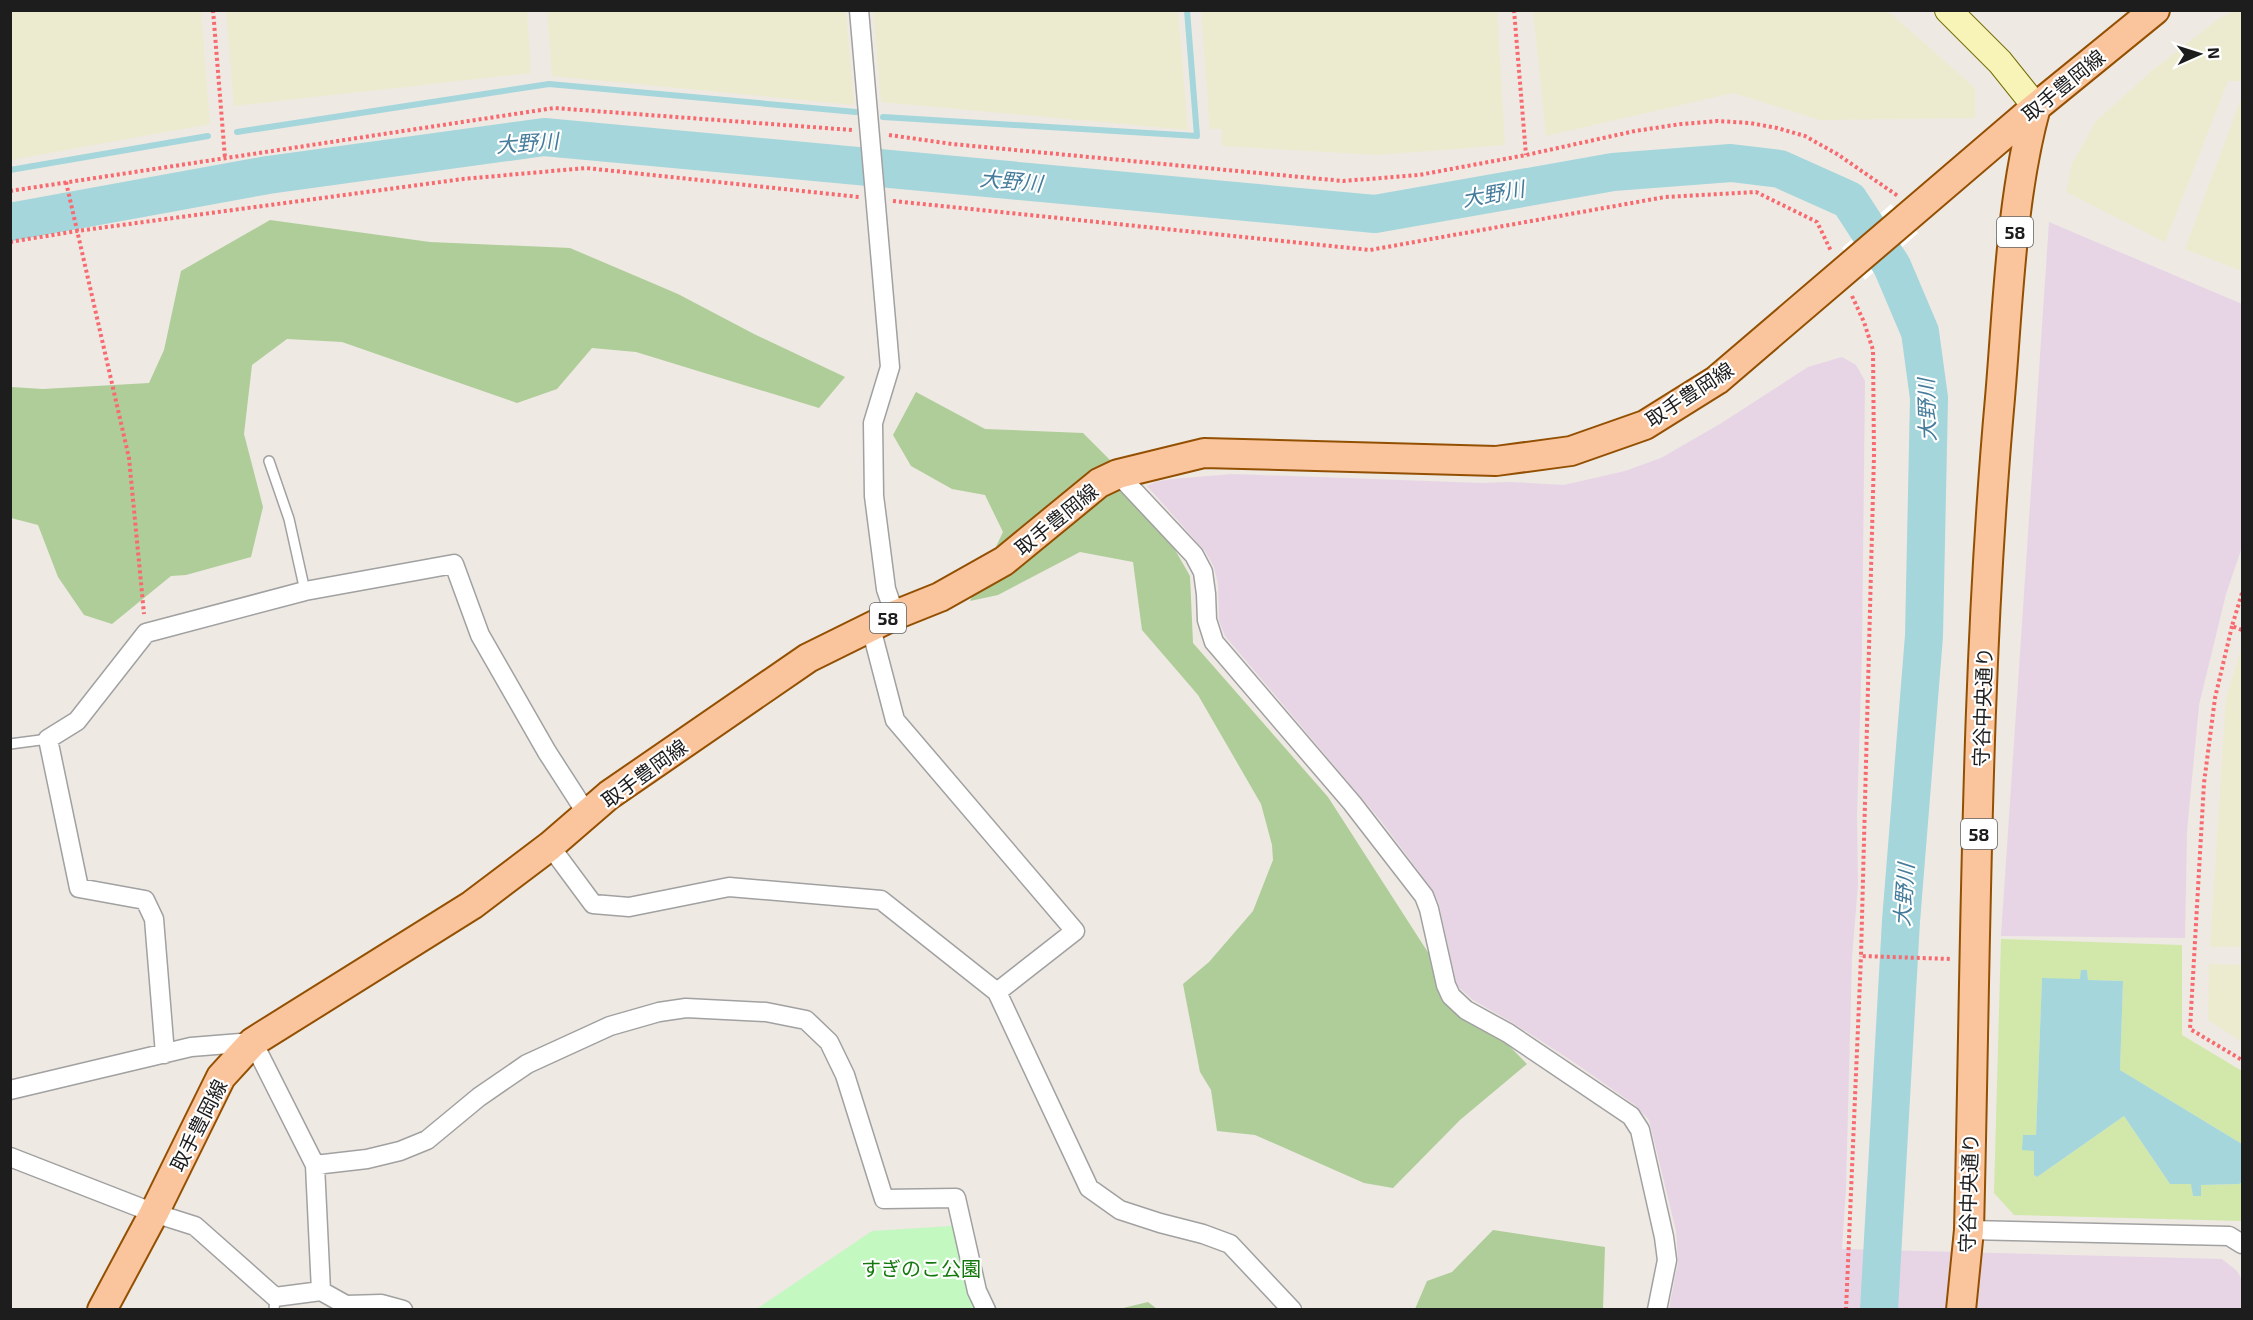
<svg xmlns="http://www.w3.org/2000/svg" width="2253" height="1320" font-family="'Exo 2','Noto Sans JP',sans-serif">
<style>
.industrial{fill:#e7d5e6}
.farmland{fill:#edebcf}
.grass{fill:#d1e8aa}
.forest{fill:#afcd98}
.park{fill:#c3f8c0}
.water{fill:#a4d6db}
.pier{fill:#fff}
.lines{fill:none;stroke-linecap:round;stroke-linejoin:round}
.stream{stroke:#a4d6db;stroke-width:6}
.river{stroke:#a4d6db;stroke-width:38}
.lane-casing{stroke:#a1a1a1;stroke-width:12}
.street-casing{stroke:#a1a1a1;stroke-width:21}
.secondary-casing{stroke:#726f06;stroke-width:28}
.primary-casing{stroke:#945002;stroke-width:32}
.path{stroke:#f76b70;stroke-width:4;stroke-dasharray:3 3;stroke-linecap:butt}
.lane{stroke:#fff;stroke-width:9}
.street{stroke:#fff;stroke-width:18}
.secondary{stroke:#f8f3b7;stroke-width:26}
.primary{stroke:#fac59c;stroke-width:28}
.labels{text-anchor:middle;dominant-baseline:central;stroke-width:4.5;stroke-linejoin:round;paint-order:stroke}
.shield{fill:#fff;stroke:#616161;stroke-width:1.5}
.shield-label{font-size:18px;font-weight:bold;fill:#1d1d1d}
.street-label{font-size:20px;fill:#1d1d1d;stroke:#fff}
.park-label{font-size:20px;fill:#13790d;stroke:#fff}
.water-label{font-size:21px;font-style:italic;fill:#457c9c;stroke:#fff}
</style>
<rect width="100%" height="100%" fill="#eee9e3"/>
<path class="industrial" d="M2049 222 2242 304V547L2226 594 2199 705 2187 831 2185 938 2001 936Z
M1842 357 1856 365 1865 381 1862 649 1857 816 1858 885 1852 957 1846 1188 1842 1249 2222 1259 2237 1271 2242 1280V1309H1669L1678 1262 1676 1231 1649 1120 1635 1105 1575 1063 1513 1023 1473 1000 1457 986 1439 904 1432 889 1381 821 1225 636 1219 620 1218 584 1214 567 1205 551 1147 486 1155 482 1171 479 1233 474 1482 483 1511 482 1564 485 1625 471 1661 458 1720 424 1808 367Z"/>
<path class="farmland" d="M11 10 201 11 210 124 11 160Z
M226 11H527L531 73 234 106Z
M547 11H846L854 105 552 76Z
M873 11H1178L1188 130 881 102Z
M1201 11H1497L1505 145 1378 155 1222 146V129H1210Z
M1533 11H1888L1975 88V118L1820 120 1733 93 1546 136Z
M2233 11H2242V81H2228L2165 242 2066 192 2072 164 2096 121 2154 69 2217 20Z
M2241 99H2242V271L2185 249Z
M2242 646V947H2210L2226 699Z
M2209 964 2242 965V1042L2208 1020Z"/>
<path class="grass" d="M2001 939 2182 945V1035L2242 1071V1144L2120 1070 2123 981 2088 980 2087 970 2081 979H2042L2036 1135 2022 1150H2034V1175L2037 1177 2124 1116 2170 1184H2192L2193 1196 2201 1195 2200 1185 2239 1184 2242 1182V1221L2014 1215 1994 1193Z"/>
<path class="forest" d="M270 220 430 242 570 248 678 294 754 334 845 377 819 408 636 352 592 348 557 389 517 403 342 342 287 339 252 365 244 434 263 507 251 557 186 575 171 576 112 624 84 615 58 577 38 525 11 518V387L43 389 149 383 164 350 181 271Z
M916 392 985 429 1083 433 1142 492 1190 576 1193 643 1328 797 1449 985 1527 1064 1460 1120 1393 1188 1364 1183 1255 1135 1217 1131 1211 1090 1200 1072 1183 984 1209 962 1253 911 1273 860 1272 845 1261 804 1198 695 1142 630 1133 562 1080 552 998 595 970 601 1003 532 985 495 952 489 911 466 893 435Z
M1493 1230 1605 1247 1603 1309H1415L1427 1281 1452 1272Z
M1148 1302 1157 1309H1119Z"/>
<path class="park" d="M952 1226 975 1309 755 1310 872 1231Z"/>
<path class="water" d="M2081 970H2087L2088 980 2123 981 2120 1070 2242 1144V1182L2239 1184 2201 1185V1196H2193L2191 1184H2170L2124 1116 2037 1177 2034 1175V1151L2022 1150 2023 1135H2036L2042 978 2080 979Z"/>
<path class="pier" d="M1891 204 1918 233 1865 280 1842 248Z"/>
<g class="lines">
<path class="stream" d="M883 117 1197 136 1187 10
M237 132 549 84 856 112
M10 170 208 136"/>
<path class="river" d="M10 222 268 175 544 137 1375 214 1613 172 1731 163 1780 169 1849 200 1892 266 1920 332 1929 398 1924 636 1901 921 1879 1310"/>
<defs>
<path id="lane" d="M269 461 289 519 305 591
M10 744 48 739
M274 1310 275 1297"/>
<path id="street" d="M859 10 890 367 873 423 874 496 886 589 895 615
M1118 474 1194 555 1203 572 1206 594 1207 620 1214 642 1352 803 1424 896 1429 909 1446 985 1451 996 1466 1010 1508 1033 1631 1116 1640 1130 1664 1237 1667 1260 1657 1310
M871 628 895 720 1075 931 997 992
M550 846 593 904 629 907 729 887 881 900 997 992 1089 1188 1120 1210 1160 1223 1203 1234 1230 1244 1292 1310
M165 1054 154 919 145 900 79 888 48 739 77 721 146 633 305 591 454 564 480 635 547 752 587 814
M10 1090 191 1047 253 1042 315 1165 321 1291 346 1305 349 1310
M10 1157 154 1213 195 1226 275 1297 321 1291
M315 1165 367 1159 400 1151 427 1140 479 1097 527 1064 610 1026 659 1012 686 1008 766 1012 806 1020 829 1042 845 1075 884 1199 956 1198 977 1291 986 1310
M1969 1230 2229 1236 2242 1244
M346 1305 381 1304 403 1310"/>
<path id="secondary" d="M1948 10 2000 62 2036 107"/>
<path id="primary" d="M102 1310 154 1213 221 1077 253 1042 472 905 550 846 609 795 808 658 895 615 940 597 1004 561 1099 483 1118 474 1204 453 1496 461 1571 451 1645 425 1717 380 2036 107 2155 10
M1961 1310 1969 1230C1976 953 1975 675 2000 398 2008 305 2011 197 2036 107"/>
</defs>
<use href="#lane" class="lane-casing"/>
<use href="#street" class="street-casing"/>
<use href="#secondary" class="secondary-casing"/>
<use href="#primary" class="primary-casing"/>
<path class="path" d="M213 10 225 158
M1514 10 1526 155
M889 135 952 144 1343 181 1419 175 1526 155 1635 131 1681 124 1717 121 1750 123 1777 128 1805 136 1837 154 1898 196
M66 182 129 458 144 614
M10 191 554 108 852 130
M893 201 1370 250 1665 197 1756 192 1817 222 1831 251
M10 242 77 231 463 179 586 168 859 197
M1852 296 1864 322 1873 350 1874 455 1861 956 1951 959
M2242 593 2232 626 2242 630
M2232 626 2215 698 2204 783 2190 1029 2242 1060
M1846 1310 1861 956"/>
<use href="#lane" class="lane"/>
<use href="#street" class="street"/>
<use href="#secondary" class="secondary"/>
<use href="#primary" class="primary"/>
</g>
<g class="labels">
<g class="shield">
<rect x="1997" y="217" width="36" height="30" rx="4.5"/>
<rect x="870" y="603" width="36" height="30" rx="4.5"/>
<rect x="1961" y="819" width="36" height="30" rx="4.5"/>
</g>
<g class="shield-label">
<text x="2015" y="232">58</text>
<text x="888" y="618">58</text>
<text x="1979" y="834">58</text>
</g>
<g class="street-label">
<text transform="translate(2063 85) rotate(-39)">取手豊岡線</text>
<text transform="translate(1689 394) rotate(-33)">取手豊岡線</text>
<text transform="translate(1056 519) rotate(-39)">取手豊岡線</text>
<text transform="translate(1982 707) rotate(-88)">守谷中央通り</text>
<text transform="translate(644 773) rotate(-36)">取手豊岡線</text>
<text transform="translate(198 1125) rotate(-63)">取手豊岡線</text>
<text transform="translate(1968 1193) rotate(-88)">守谷中央通り</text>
</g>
<g class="park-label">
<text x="921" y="1268">すぎのこ公園</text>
</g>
<g class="water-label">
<text transform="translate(527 142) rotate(-4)">大野川</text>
<text transform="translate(1011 180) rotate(5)">大野川</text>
<text transform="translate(1493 193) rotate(-10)">大野川</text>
<text transform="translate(1926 410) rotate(-92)">大野川</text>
<text transform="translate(1903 895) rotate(-86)">大野川</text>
</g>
</g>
<rect width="2253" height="1320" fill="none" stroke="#1d1d1d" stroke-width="24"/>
<g transform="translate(2199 54) rotate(87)" stroke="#ffffff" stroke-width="4.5" paint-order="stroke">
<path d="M0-4.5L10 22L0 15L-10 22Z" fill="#1d1d1d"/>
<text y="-9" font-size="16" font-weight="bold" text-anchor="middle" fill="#1d1d1d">N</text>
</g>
</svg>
